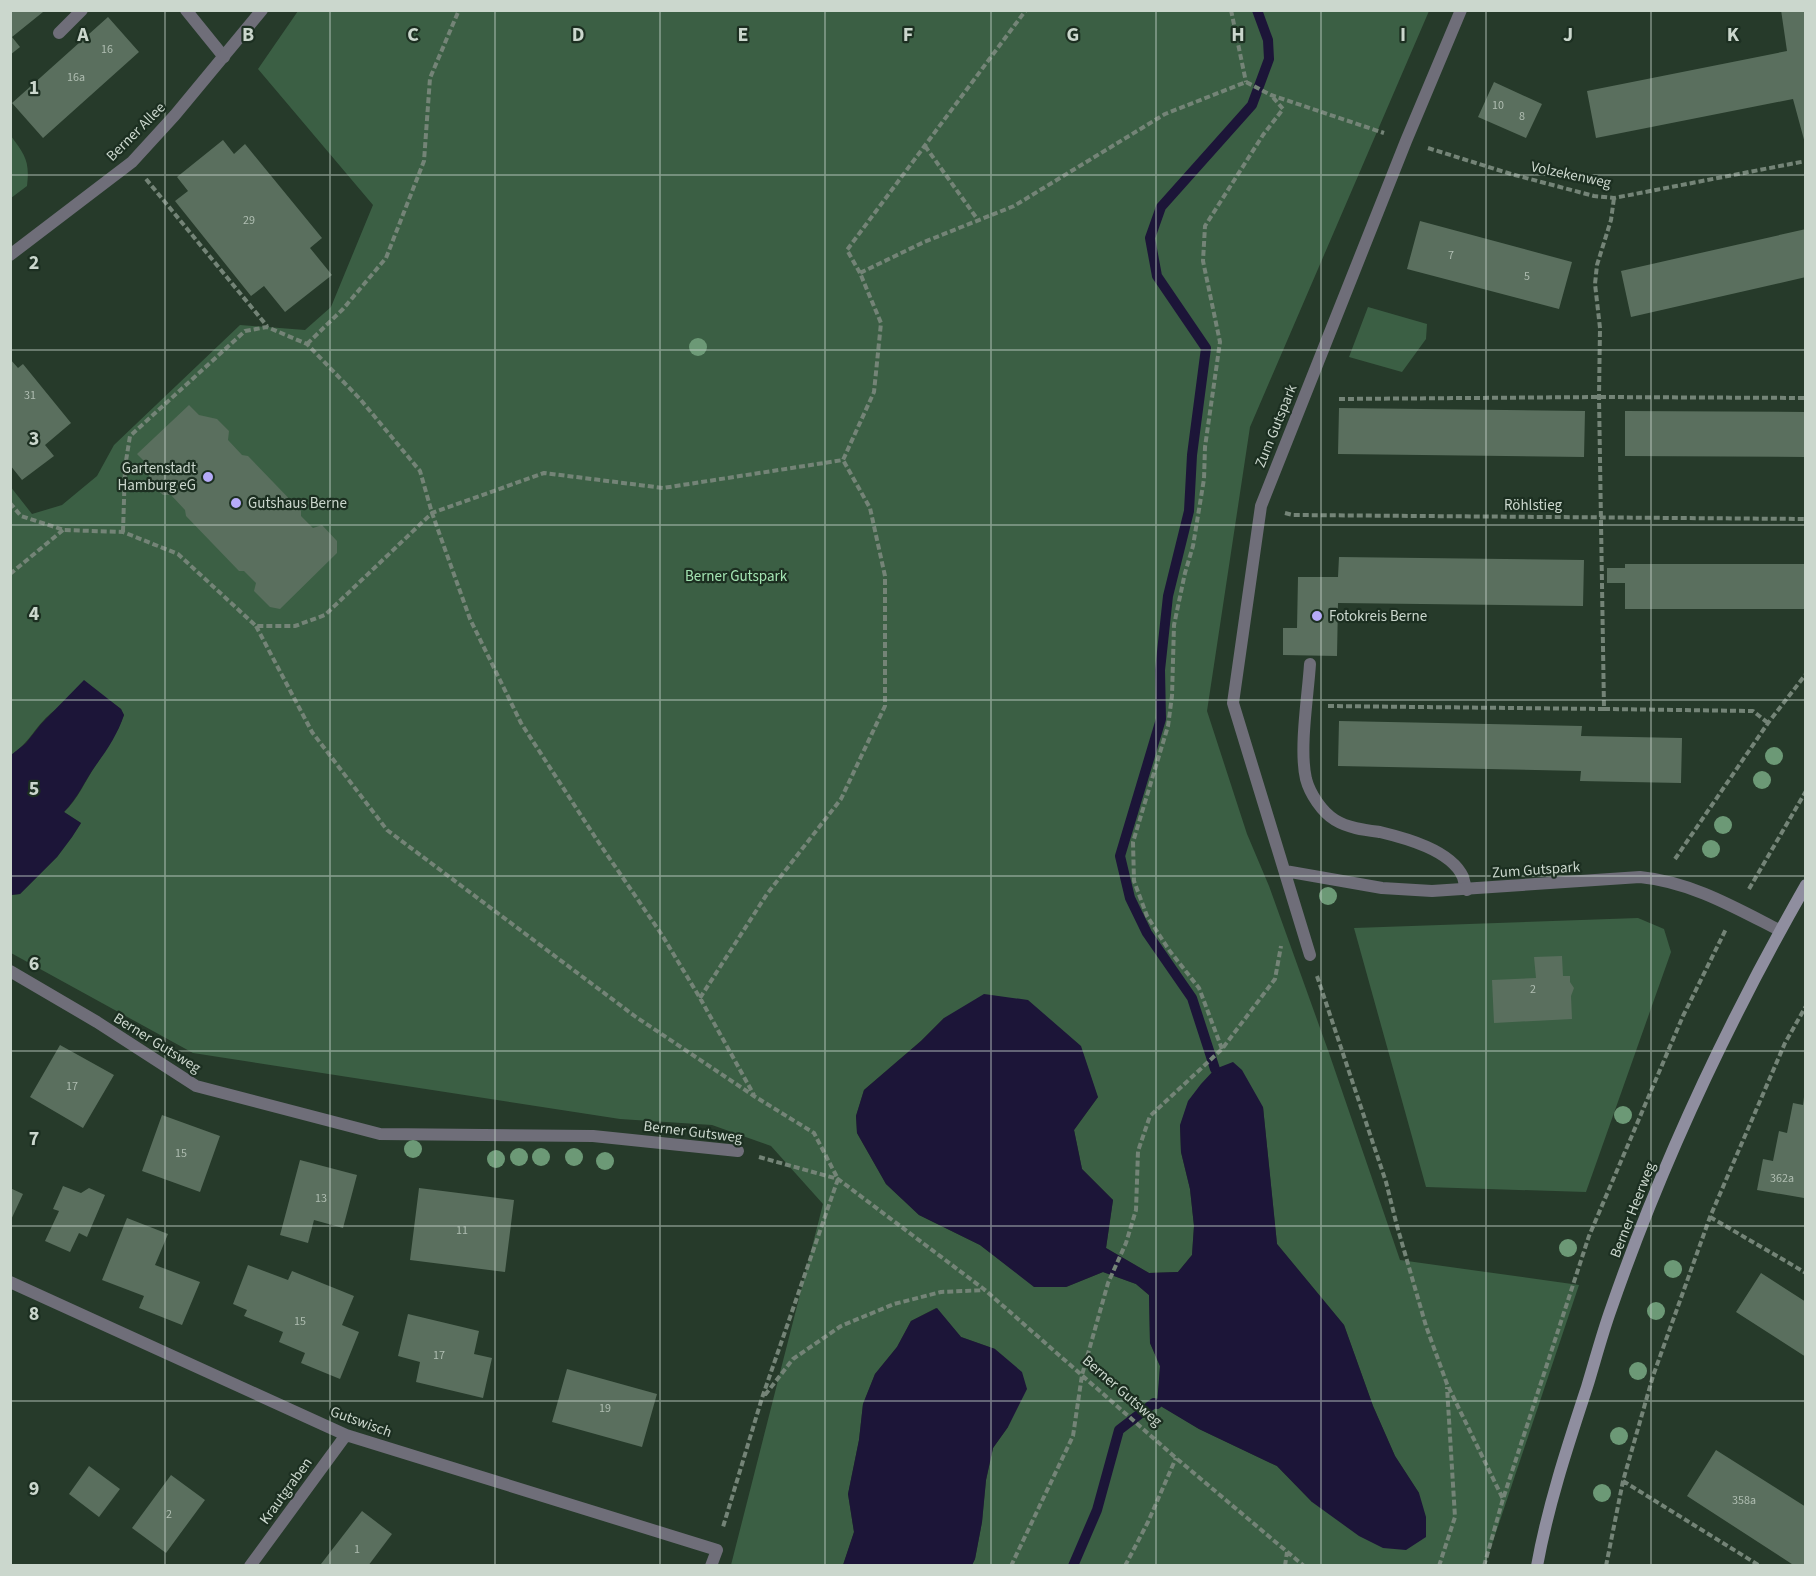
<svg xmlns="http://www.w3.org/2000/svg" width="1816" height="1576" font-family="'Source Sans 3',sans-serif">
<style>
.green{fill:#3b5f44;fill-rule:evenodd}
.water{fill:#1c1538}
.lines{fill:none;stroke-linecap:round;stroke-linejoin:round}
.stream{stroke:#1c1538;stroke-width:10}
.building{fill:#5a6f5e}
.path{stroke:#748477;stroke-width:4;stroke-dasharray:6 3;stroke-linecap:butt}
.service{stroke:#6f6e79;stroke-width:12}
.minor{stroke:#6f6e79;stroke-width:12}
.tertiary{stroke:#6f6e79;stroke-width:12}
.secondary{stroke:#8f8e9f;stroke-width:12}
.tree{fill:#6c9976}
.grid{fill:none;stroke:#cbd7cd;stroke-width:1.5;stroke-opacity:0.55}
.poi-dot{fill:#b6abf8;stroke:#1c2f21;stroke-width:2}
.labels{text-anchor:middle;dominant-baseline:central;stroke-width:4.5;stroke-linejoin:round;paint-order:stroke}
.number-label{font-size:12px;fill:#afbdb1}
.street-label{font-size:15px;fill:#cbd7cd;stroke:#1c2f21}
.poi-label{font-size:15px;fill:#cbd7cd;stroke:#1c2f21;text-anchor:start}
.park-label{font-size:15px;fill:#a5e6b4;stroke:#1c2f21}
.grid-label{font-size:20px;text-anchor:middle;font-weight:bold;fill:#cbd7cd;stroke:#1c2f21;stroke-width:4.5;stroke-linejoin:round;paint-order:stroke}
</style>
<rect width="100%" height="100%" fill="#263a2a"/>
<path class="green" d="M298 11H1429L1250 427 1207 711 1247 834 1269 886 1329 1053 1400 1260 1579 1285 1485 1565H972L975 1559 982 1522 986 1480 993 1448 1008 1427 995 1349 961 1337 936 1308 911 1321 897 1347 875 1374 863 1404 859 1440 848 1494 854 1532 843 1565H731L823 1204 771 1146 712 1125 620 1119 193 1053 11 953V895L20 894 57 857 72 837 81 823 64 812C78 799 85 781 96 765 107 748 117 734 124 715L121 709 110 701C99 703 62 706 54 711 37 723 29 744 11 755L10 486 32 514 62 505 97 476 114 445 240 325 305 330 331 307 373 205 258 69ZM944 1018 1098 1097 1074 1130 1082 1169 1113 1200 1106 1248 1149 1273 1178 1272 1192 1255 1194 1226 1190 1189 1181 1152 1180 1126 1263 1107 1277 1244 1344 1325 1373 1406 1395 1456 1419 1493 1312 1502 1277 1466 1199 1429 1158 1404 1160 1366 1150 1343 1149 1295 1136 1284 1103 1272 1066 1287 1034 1286 980 1245 919 1215 886 1184 857 1133 856 1116 864 1090 921 1041Z
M11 136C25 155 30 161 27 186L11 198Z
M1368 307 1427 324 1426 339 1402 372 1349 357Z
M1638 918 1664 929 1671 952 1586 1192 1426 1187 1354 928Z"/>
<path class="water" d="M84 680 121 709 124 715C118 733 108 749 96 765 85 780 78 798 64 812L81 823 72 837 57 857 20 894 11 895V755L26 743 41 724Z
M984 994 1028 1000 1081 1046 1098 1097 1074 1130 1082 1169 1113 1200 1106 1248 1149 1273 1178 1272 1192 1255 1194 1226 1190 1189 1181 1152 1180 1125 1188 1101 1201 1084 1215 1069 1233 1062 1242 1070 1263 1107 1277 1244 1344 1325 1373 1406 1395 1456 1419 1493 1426 1517V1537L1406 1550 1383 1548 1359 1536 1312 1502 1277 1466 1199 1429 1157 1404 1160 1366 1150 1343 1149 1295 1136 1284 1103 1272 1066 1287H1034L980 1245 919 1215 886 1184 857 1133 856 1116 864 1090 921 1041 944 1018Z
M937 1308 961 1337 995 1349 1022 1372 1027 1389 1008 1427 993 1448 986 1480 982 1522 975 1559 972 1565H843L854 1532 848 1494 859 1440 863 1404 875 1374 897 1347 911 1321Z"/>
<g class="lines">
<path class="stream" d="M1215 1069 1192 998 1147 933 1130 898 1120 856 1161 719 1160 670 1168 596 1189 511 1192 455 1206 348 1157 276 1150 238 1161 207 1252 105 1269 59 1268 40 1257 10
M1073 1566 1097 1510 1119 1430 1154 1403 1157 1404"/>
</g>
<path class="building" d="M10 10H41L43 12 12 37 20 47 10 55Z
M1781 10H1806V147L1793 99 1596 138 1587 91 1787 51Z
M108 17 139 52 43 138 12 103Z
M1494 82 1542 104 1526 138 1478 117Z
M223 140 234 154 245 144 322 238 310 248 332 275 285 312 264 286 251 296 175 201 188 191 177 177Z
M1420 221 1572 262 1559 309 1407 269Z
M1806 229V277L1631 317 1621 271Z
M10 359 18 368 23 364 71 423 45 445 54 456 22 480 10 465Z
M189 405 199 415 217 419 229 431 228 440 242 455 248 456 301 511V516L313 528 322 525 337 541V553L280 609 270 607 254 591 256 583 244 571H239L186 516 185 510 171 495H163L150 482 147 464 137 454Z
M1339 408 1585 411 1584 457 1338 454Z
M1625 411 1806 412V457L1625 456Z
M1339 557 1584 560 1583 606 1338 603 1337 656 1283 655V628H1297L1298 577H1338Z
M1625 564H1806V609H1625V583H1607V568H1625Z
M1339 721 1582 726 1581 736 1682 738 1681 783 1580 781 1581 771 1338 766Z
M1562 956 1563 976H1570V982L1574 988 1571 996 1572 1019 1494 1023 1492 980 1536 978 1534 957Z
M60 1045 114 1075 83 1128 30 1097Z
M1804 1097 1806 1190 1804 1198 1757 1190 1763 1159 1773 1161 1779 1131 1787 1133 1793 1103 1803 1105Z
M162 1115 220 1136 200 1192 142 1171Z
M300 1160 357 1175 343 1228 314 1220 308 1243 280 1235Z
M63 1186 81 1193 89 1188 105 1195 87 1237 79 1233 70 1252 45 1241 59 1211 53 1209Z
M10 1188 23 1194 10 1222Z
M419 1188 514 1200 505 1272 410 1260Z
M127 1218 168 1234 155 1265 200 1282 182 1325 139 1308 144 1296 102 1280Z
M248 1265 288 1280 292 1271 354 1296 342 1325 359 1332 340 1379 301 1363 305 1353 279 1342 283 1332 244 1316 247 1310 233 1304Z
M1761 1273 1806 1302V1357L1736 1312Z
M408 1314 479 1331 474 1354 492 1358 483 1398 416 1382 420 1362 398 1356Z
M567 1369 657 1394 642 1447 552 1422Z
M1716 1450 1806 1507V1566H1795L1687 1496Z
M89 1466 120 1489 99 1517 69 1494Z
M171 1475 205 1500 166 1553 132 1528Z
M362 1511 392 1534 368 1566H323L321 1564Z"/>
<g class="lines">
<path class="path" d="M1231 10 1246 82
M925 146 978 220
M1428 148 1511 174 1594 196 1614 198 1806 161
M146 179 267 326
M860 273 847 250 1026 10
M307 344 343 309 386 258 424 161 430 78 459 10
M1339 399 1599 397 1806 398
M10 503 21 516 64 530 123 532 178 554 256 626H295L325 615 432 513 544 473 663 488 843 460 874 392 881 323 860 273 924 242 1014 206 1165 114 1246 82 1271 95 1384 133
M1285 513 1293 515 1806 519
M123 532 125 467 130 436 245 331 267 327 307 344 360 399 420 471 432 513 470 619 521 723 597 840 662 935 700 998 754 1095
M10 574 63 530
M256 626 312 732 387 830 636 1017 754 1096 814 1133 838 1179 762 1398 723 1527
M1328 706 1604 709 1599 397 1600 328 1595 284 1597 265 1611 220 1614 198
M1604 709 1753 711 1768 723
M1675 859 1768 723 1806 674
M1749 889 1806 791
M1317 976 1386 1182 1397 1226 1426 1326 1447 1384 1503 1499
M700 998 767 894 841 799 885 706V576L870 508 843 460
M1222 1049 1199 988 1169 950 1147 916 1134 881 1133 842 1168 726 1172 696 1174 625 1185 573 1193 546 1204 479 1205 447 1220 342 1203 261 1205 226 1263 135 1283 109 1271 95
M759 1157 838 1179 985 1290 1176 1458 1304 1566
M1710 1217 1806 1273
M765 1395 793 1359 841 1326 894 1304 941 1292 985 1290
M1623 1481 1760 1566
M1011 1566 1073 1436 1082 1375 1108 1283 1126 1243 1136 1210 1138 1151 1150 1116 1222 1049 1275 979 1281 946
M1125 1566 1148 1522 1176 1458
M1285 1566 1287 1552
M1439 1566 1455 1517 1447 1387
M1484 1566 1503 1499 1589 1236 1683 1016 1726 929
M1606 1566 1623 1481 1653 1376 1710 1217 1785 1043 1806 1006"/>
<path class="service" d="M59 33 82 10
M1310 664C1308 696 1299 749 1306 779 1310 794 1322 812 1335 820 1348 828 1365 830 1380 832 1405 838 1451 850 1463 877 1464 881 1465 886 1467 890"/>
<path class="minor" d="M186 10 224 57
M1285 871 1382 888 1432 891 1640 877C1691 882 1734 907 1779 930
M1310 955 1233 703 1261 506 1406 141 1461 10
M10 971 97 1022 196 1086 380 1134 593 1136 738 1151
M10 1282 346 1435 717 1550 711 1566
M250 1566 346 1435"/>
<path class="tertiary" d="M10 255 132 162 175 115 262 10"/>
<path class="secondary" d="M1537 1566C1548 1505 1568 1445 1587 1387 1595 1361 1602 1334 1611 1309 1662 1162 1729 1020 1806 885"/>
</g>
<g class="tree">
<circle cx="698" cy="347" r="9"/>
<circle cx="1774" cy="756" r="9"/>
<circle cx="1762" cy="780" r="9"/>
<circle cx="1723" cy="825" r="9"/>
<circle cx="1711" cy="849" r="9"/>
<circle cx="1328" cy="896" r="9"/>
<circle cx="1623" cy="1115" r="9"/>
<circle cx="413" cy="1149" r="9"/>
<circle cx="519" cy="1157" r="9"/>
<circle cx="541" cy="1157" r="9"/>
<circle cx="574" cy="1157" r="9"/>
<circle cx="496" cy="1159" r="9"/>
<circle cx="605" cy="1161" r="9"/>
<circle cx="1568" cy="1248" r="9"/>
<circle cx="1673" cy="1269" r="9"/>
<circle cx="1656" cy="1311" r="9"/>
<circle cx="1638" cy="1371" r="9"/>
<circle cx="1619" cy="1436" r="9"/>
<circle cx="1602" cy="1493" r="9"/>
</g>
<path class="grid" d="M165 10V1566M330 10V1566M495 10V1566M660 10V1566M825 10V1566M991 10V1566M1156 10V1566M1321 10V1566M1486 10V1566M1651 10V1566M10 175H1806M10 350H1806M10 525H1806M10 700H1806M10 876H1806M10 1051H1806M10 1226H1806M10 1401H1806"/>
<g class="poi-dot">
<circle cx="208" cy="477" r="6"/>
<circle cx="236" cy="503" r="6"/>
<circle cx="1317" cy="616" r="6"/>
</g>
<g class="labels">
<g class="number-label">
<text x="107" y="49">16</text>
<text x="76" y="77">16a</text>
<text x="1498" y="105">10</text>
<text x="1522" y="116">8</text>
<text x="249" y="220">29</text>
<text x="1451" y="255">7</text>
<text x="1527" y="276">5</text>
<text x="30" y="395">31</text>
<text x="1533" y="989">2</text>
<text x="72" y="1086">17</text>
<text x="181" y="1153">15</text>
<text x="1782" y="1178">362a</text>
<text x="321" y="1198">13</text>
<text x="462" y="1230">11</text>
<text x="300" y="1321">15</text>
<text x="439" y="1355">17</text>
<text x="605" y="1408">19</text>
<text x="1744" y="1500">358a</text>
<text x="169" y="1514">2</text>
<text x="357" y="1549">1</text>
</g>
<g class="street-label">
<text transform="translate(136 132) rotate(-45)">Berner Allee</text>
<text transform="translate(1571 175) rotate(12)">Volzekenweg</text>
<text transform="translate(1276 426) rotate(-68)">Zum Gutspark</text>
<text x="1533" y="505">Röhlstieg</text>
<text transform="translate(1536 870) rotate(-4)">Zum Gutspark</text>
<text transform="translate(157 1043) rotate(32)">Berner Gutsweg</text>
<text transform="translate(693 1132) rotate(7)">Berner Gutsweg</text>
<text transform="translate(1633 1210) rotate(-69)">Berner Heerweg</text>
<text transform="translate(1122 1391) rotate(41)">Berner Gutsweg</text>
<text transform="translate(361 1422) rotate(20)">Gutswisch</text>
<text transform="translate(286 1491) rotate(-54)">Krautgraben</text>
</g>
<g class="poi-label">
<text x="196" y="468" text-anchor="end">Gartenstadt<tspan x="196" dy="17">Hamburg eG</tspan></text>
<text x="248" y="503">Gutshaus Berne</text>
<text x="1329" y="616">Fotokreis Berne</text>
</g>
<g class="park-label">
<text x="736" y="576">Berner Gutspark</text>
</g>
</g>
<g class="grid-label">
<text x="83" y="41">A</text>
<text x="248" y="41">B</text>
<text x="413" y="41">C</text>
<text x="578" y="41">D</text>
<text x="743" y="41">E</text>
<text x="908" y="41">F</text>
<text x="1073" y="41">G</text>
<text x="1238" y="41">H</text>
<text x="1403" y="41">I</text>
<text x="1568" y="41">J</text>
<text x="1733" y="41">K</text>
<text x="34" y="94">1</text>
<text x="34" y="269">2</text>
<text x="34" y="445">3</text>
<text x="34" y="620">4</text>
<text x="34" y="795">5</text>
<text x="34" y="970">6</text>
<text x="34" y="1145">7</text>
<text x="34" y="1320">8</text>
<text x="34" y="1495">9</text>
</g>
<rect width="1816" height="1576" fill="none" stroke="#cbd7cd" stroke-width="24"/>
</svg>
